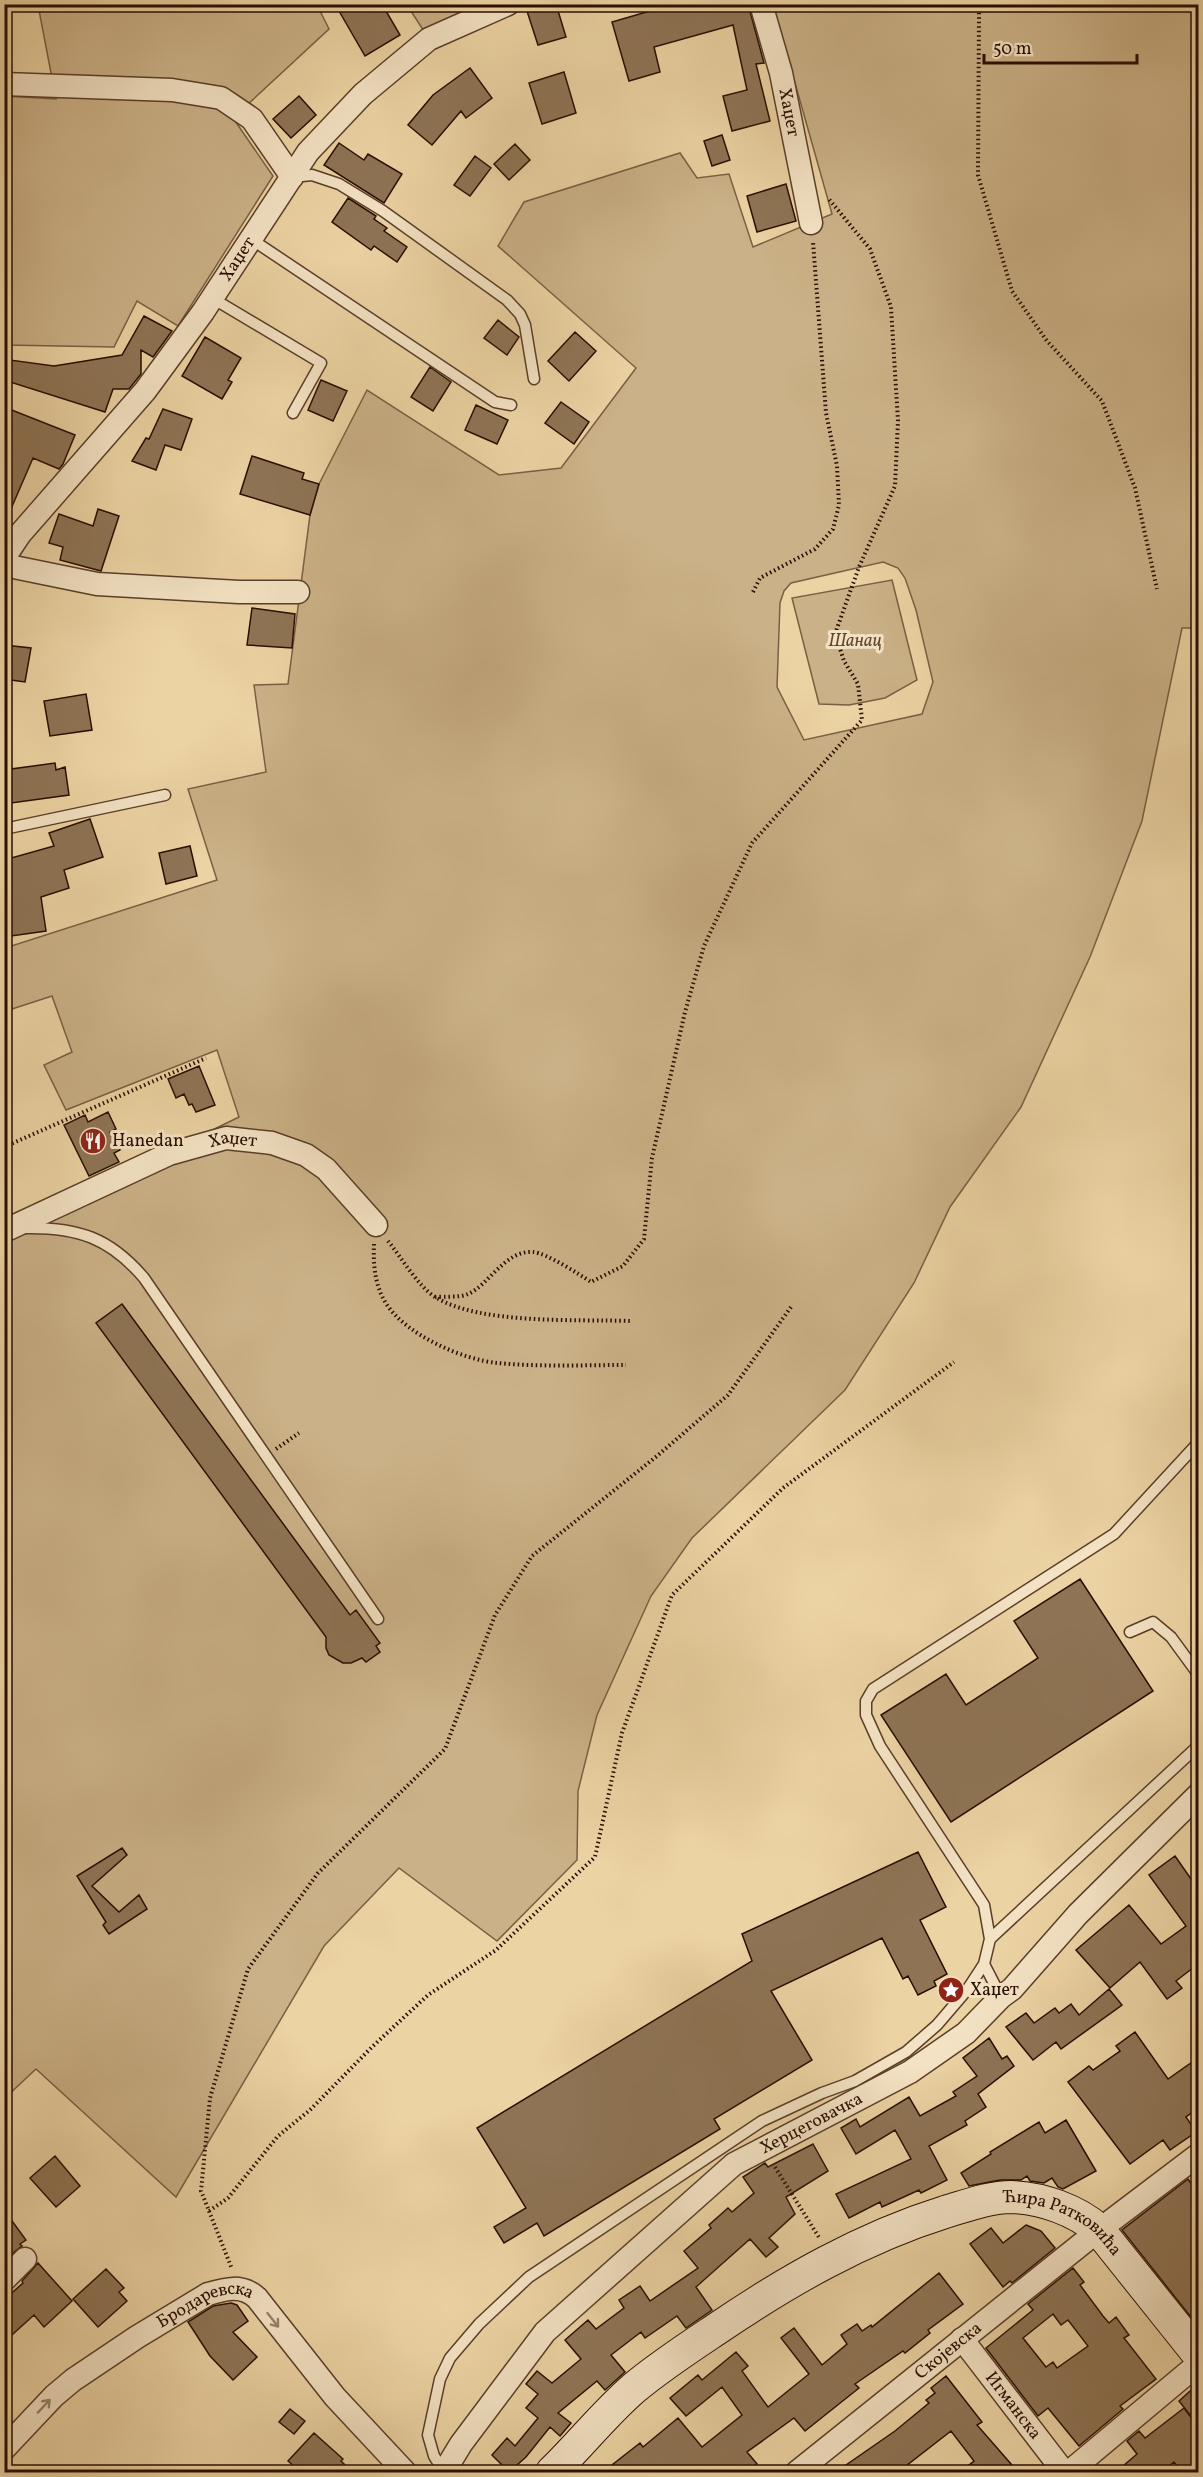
<svg xmlns="http://www.w3.org/2000/svg" width="1203" height="2477" font-family="Vollkorn,serif">
<style>
.green{fill:#cbb187;stroke:#7a5f44;stroke-width:1.5;fill-rule:evenodd}
.building{fill:#8e7455;stroke:#290d00;stroke-width:1.5;fill-rule:evenodd}
.lines{fill:none;stroke-linecap:round;stroke-linejoin:round}
.lane-casing{stroke:#5a3e29;stroke-width:13}
.street-casing{stroke:#5a3e29;stroke-width:25}
.secondary-casing{stroke:#290d00;stroke-width:34}
.path{stroke:#290d00;stroke-width:4;stroke-dasharray:1.5 3;stroke-linecap:butt}
.lane{stroke:#f3e2c3;stroke-width:10}
.street{stroke:#f3e2c3;stroke-width:22}
.secondary{stroke:#f3e2c3;stroke-width:32}
.oneway{stroke:#98826b}
.labels{text-anchor:middle;dominant-baseline:central;stroke-width:6;stroke-linejoin:round;paint-order:stroke}
.street-label{font-size:18px;fill:#290d00;stroke:#f3e2c3}
.park-label{font-size:18px;font-style:italic;fill:#62462f;stroke:#f3e2c3}
.poi-label{font-size:18px;fill:#290d00;stroke:#f3e2c3;text-anchor:start}
</style>
<rect width="100%" height="100%" fill="#ecd3a3"/>
<filter id="stains"><feTurbulence type="fractalNoise" baseFrequency=".00333" numOctaves="4"/><feColorMatrix values="0 0 0 0 .2 0 0 0 0 .09 0 0 0 0 .02 0 0 0 .5 -.17"/></filter>
<radialGradient id="worn" r=".72"><stop offset=".6" stop-color="#630" stop-opacity="0"/><stop offset="1" stop-color="#630" stop-opacity=".3"/></radialGradient>
<path class="green" d="M38 5H317L329 29 233 118 273 176 178 326 137 301 114 347 5 345 4 96 56 99Z
M407 5H508L429 39Z
M773 5H1198V628H1182L1142 821 1090 957 1021 1107 950 1207 914 1283 845 1390 692 1538 651 1596 597 1715 578 1791 577 1860 497 1941 399 1868 324 1946 176 2197 36 2069 5 2098V1231L239 1117 217 1050 66 1110 44 1065 72 1052 52 996 6 1011 5 948 217 880 188 789 266 772 254 685 288 684 310 515 319 484 367 390 499 475 561 468 636 368 498 246 524 202 680 153 697 178 729 174 753 247 832 214ZM883 562 898 568 905 578 916 610 933 682 922 714 804 740 777 687 780 603 784 591 791 583Z
M892 580 917 680 885 698 849 705 819 704 792 598Z"/>
<path class="building" d="M335 4H382L400 35 365 56Z
M536 4H556L566 37 538 45 526 8Z
M674 4H748L764 63 756 64 770 121 732 131 723 96 747 90 733 25 654 47 660 72 629 81 612 22Z
M470 68 492 98 466 118 461 111 432 145 408 125 433 95Z
M564 72 576 113 542 124 529 83Z
M299 96 316 115 291 138 273 119Z
M722 135 730 160 712 166 704 141Z
M339 143 364 160 368 154 402 174 384 203 324 165Z
M515 144 530 160 509 180 494 164Z
M475 156 491 168 470 196 454 185Z
M786 184 796 221 757 232 747 196Z
M348 198 376 216 374 219 387 228 384 231 407 247 397 262 374 246 371 250 332 222Z
M144 316 172 331 153 357 141 350V374L129 389H113L105 412 7 381 10 360 54 366 122 355Z
M498 320 519 337 507 355 484 338Z
M575 332 596 351 569 381 548 361Z
M205 337 241 358 228 380 232 382 222 399 182 376Z
M430 367 451 382 433 411 411 397Z
M321 380 347 391 333 421 308 410Z
M561 402 589 422 574 444 545 423Z
M476 405 508 420 497 444 465 430Z
M4 407 75 435 63 464 59 469 33 458 4 525Z
M163 409 192 419 181 450 165 445 156 470 132 461 146 438 149 439Z
M252 456 304 473 302 479 319 484 310 515 240 494Z
M98 509 119 516 101 571 60 560 63 547 49 543 59 514 93 526Z
M252 608 295 614 292 648 247 645Z
M4 645 31 648 25 682 4 679Z
M86 694 92 730 50 736 44 701Z
M55 763 56 770 65 767 69 795 4 804V770Z
M90 819 103 857 64 870 69 888 41 897 46 931 4 937V860L54 846 49 833Z
M190 846 197 876 166 884 159 853Z
M199 1066 215 1105 196 1112 192 1104 189 1105 184 1094 176 1098 168 1079Z
M108 1112 116 1129 110 1132 120 1150 114 1153 119 1162 89 1176 64 1125 85 1115 88 1122Z
M122 1304 350 1615 356 1610 380 1643 376 1646 380 1652 366 1662 362 1658 351 1663H343L329 1655 326 1648V1637L96 1323Z
M1080 1579 1153 1691 951 1822 881 1715 946 1674 966 1705 1038 1658 1014 1621Z
M122 1848 127 1855 92 1886 119 1912 139 1895 147 1909 109 1934 103 1925 106 1922 77 1876Z
M918 1852 946 1907 920 1920 947 1974 934 1981 936 1986 918 1995 908 1976 903 1979 882 1938 771 1991 812 2060 714 2119 720 2129 544 2236 537 2223 504 2243 494 2227 526 2208 477 2128 752 1961 742 1934Z
M1175 1856 1198 1889V1964L1176 1981 1182 1988 1167 1999 1140 1962 1110 1988 1076 1950 1129 1905 1161 1944 1186 1926 1149 1875Z
M1109 1989 1122 2005 1061 2049 1056 2042 1033 2060 1006 2027 1026 2013 1034 2023 1055 2008 1059 2013 1071 2004 1079 2015Z
M1135 2032 1168 2079 1198 2058V2108L1186 2117 1196 2132 1170 2150 1163 2140 1130 2164 1068 2082 1089 2066 1093 2070 1120 2051 1116 2046Z
M989 2038 1002 2059 1007 2056 1014 2066 978 2094 986 2107 965 2121 967 2125 929 2146 947 2180 921 2193 919 2190 882 2207 880 2202 849 2218 836 2194 911 2159 895 2130 856 2154 841 2128 856 2119 860 2127 909 2097 920 2116 956 2096 953 2092 977 2076 963 2058Z
M1066 2120 1096 2171 1063 2189 1058 2187 1052 2178 1044 2183 1030 2181 1027 2176 1021 2180H1000L969 2186 961 2173 991 2154 990 2152 1039 2122 1045 2133Z
M813 2144 828 2171 786 2197 795 2214 769 2238 778 2247 766 2257 750 2239 696 2287 712 2310 686 2328 677 2316 645 2338 641 2332 611 2355 625 2372 605 2390 597 2381 558 2413 571 2423 560 2436 550 2427 526 2457 509 2472 492 2455 507 2438 515 2446 538 2418 526 2408 538 2394 526 2384 537 2371 552 2383 581 2359 565 2340 588 2320 596 2329 624 2308 619 2300 640 2286 650 2301 698 2268 684 2251 711 2228 709 2225 728 2208 732 2212 754 2193 743 2177 765 2163 768 2167Z
M55 2156 80 2186 56 2207 30 2178Z
M1188 2179 1198 2194V2326L1122 2230Z
M4 2210 26 2240 20 2244 22 2246 4 2260Z
M1026 2225 1041 2231 1055 2248 1012 2283 1010 2281 1003 2287 970 2244 991 2228 1003 2243Z
M38 2263 72 2301 44 2327 34 2315 4 2342V2300L23 2283 22 2281Z
M1073 2268 1084 2282 1080 2285 1103 2316 1109 2323 1116 2317 1129 2335 1124 2338 1156 2379 1120 2406 1123 2409 1079 2446 1048 2408 1038 2416 986 2348 1033 2310 1028 2304ZM1053 2314 1061 2325 1068 2320 1088 2346 1057 2368 1053 2362 1046 2367 1023 2338Z
M106 2269 124 2288 119 2292 127 2301 98 2327 73 2299Z
M939 2273 963 2304 928 2330 930 2333 905 2353 903 2351 855 2384 859 2388 805 2431 794 2418 747 2452 757 2464 747 2472H603L640 2443 643 2447 678 2418 702 2447 742 2415 722 2387 686 2416 670 2398 698 2375 702 2380 736 2352 748 2366 742 2371 768 2407 809 2374 781 2338 794 2328 822 2365 847 2344 841 2335 857 2324 862 2331 871 2325 872 2327Z
M231 2303 237 2305 248 2321 233 2332 257 2357 233 2380 210 2356 188 2322 213 2306Z
M946 2376 982 2422 977 2425 1018 2472H960L974 2461 951 2431 906 2466 910 2472H836L895 2431 929 2403 926 2400 935 2393 931 2388Z
M1198 2384V2425L1179 2401Z
M1184 2408 1198 2427V2472H1182L1174 2462 1162 2472H1116L1137 2454 1127 2441 1139 2431 1145 2438Z
M290 2409 305 2421 294 2434 279 2422Z
M314 2433 343 2459 341 2461 352 2472H301L288 2461Z"/>
<g class="lines">
<defs>
<path id="lane" d="M292 177 312 175 339 184 383 211 507 300 520 314 525 325 534 379
M251 239 495 402 511 405
M212 298 321 363 293 413
M4 829 165 795
M25 1228C78 1227 110 1238 144 1278L378 1619
M1130 1632 1153 1622 1171 1637 1198 1674
M990 1939 984 1905 880 1746 866 1715V1701L873 1689 1114 1534 1198 1443
M1001 1997 984 1964 990 1939 1198 1746
M444 2472 434 2456 428 2435 440 2379 450 2358 479 2324 529 2277 762 2121 822 2093 855 2081 906 2052 937 2025 967 1990 984 1964"/>
<g id="street">
<path id="s1" d="M761 4 781 73 811 223"/>
<path d="M4 84 172 90 221 98 252 119 292 177"/>
<path id="s2" d="M4 558 20 534 145 391 203 312 308 152 363 94 429 39 508 4"/>
<path d="M4 565 97 584 239 592H298"/>
<path id="s3" d="M4 1231 169 1154 226 1138 272 1143 306 1155 326 1169 376 1225"/>
<path d="M4 2280 25 2259"/>
<path id="s4" d="M962 2339 1064 2472"/>
<path id="s5" d="M4 2449 54 2396 73 2380 137 2337 208 2294C225 2289 242 2284 257 2298L335 2397 405 2472"/>
<path id="s6" d="M444 2472 461 2444 545 2332 734 2164 910 2072 966 2033 1001 1997 1012 1989 1078 1914 1198 1795"/>
<path id="s7" d="M797 2472 1099 2230 1198 2155"/>
<path d="M1069 2472 1198 2364"/>
</g>
<g id="secondary">
<path id="s8" d="M552 2472C580 2445 604 2414 634 2388 659 2367 688 2348 715 2330 787 2281 862 2238 945 2212 966 2206 989 2197 1011 2197 1042 2198 1076 2210 1099 2230L1198 2354"/>
</g>
</defs>
<use href="#lane" class="lane-casing"/>
<use href="#street" class="street-casing"/>
<use href="#secondary" class="secondary-casing"/>
<path class="path" d="M977 4 979 14 978 175 1012 291 1047 341 1102 401 1135 488 1157 589
M753 592 760 578 815 549 833 529 839 505 837 466 826 413 813 242
M4 1147 206 1058
M388 1241C401 1257 418 1286 435 1297 481 1325 576 1319 630 1321
M374 1244C373 1265 375 1287 387 1305 407 1335 463 1360 498 1363 540 1367 584 1365 626 1365
M435 1297C445 1296 459 1298 468 1294 489 1285 505 1250 533 1252 546 1253 579 1274 591 1282L623 1266 644 1239 652 1158 685 1012 704 946 752 843 862 720 858 684 844 661 835 634 859 567 895 486 898 421 891 307 870 249 828 198
M791 1307 728 1395 657 1456 532 1556 495 1615 445 1749 318 1873 248 1969 210 2098 201 2191 209 2211 228 2198 278 2136 310 2110 373 2046 428 1995 496 1950 595 1857 622 1733 672 1595 783 1488 954 1362
M276 1449 299 1433
M775 2167 820 2239
M209 2211 232 2269"/>
<use href="#lane" class="lane"/>
<use href="#street" class="street"/>
<use href="#secondary" class="secondary"/>
</g>
<defs><path id="oneway-shaft" d="M-6 0H5M1.5-3L5.5 0L1.5 3" fill="none" stroke-width="1.6" stroke-linecap="round" stroke-linejoin="round" transform="scale(1.5)"/></defs>
<g class="oneway">
<use href="#oneway-shaft" transform="translate(273 2320) rotate(52)"/>
<use href="#oneway-shaft" transform="translate(44 2406) rotate(-47)"/>
</g>
<defs>
<symbol id="restaurant-disc" viewBox="-11 -11 22 22"><circle r="9.5" fill="#8f2418" stroke="#f3e2c3"/><path d="M-5-6h1v4h1v-4h1v4h1v-4h1v5L-1.5 .5V6h-2V.5L-5-1ZM5-6V6H3V1.5H1.5Q1.5-4 5-6Z" fill="#fff"/></symbol>
<symbol id="sight-disc" viewBox="-11 -11 22 22"><circle r="9.5" fill="#8f2418" stroke="#f3e2c3"/><path d="M0-6L1.8-2.2L6-1.7L2.9 1.2L3.7 5.4L0 3.3L-3.7 5.4L-2.9 1.2L-6-1.7L-1.8-2.2Z" fill="#fff"/></symbol>
</defs>
<g fill-rule="evenodd">
<use href="#restaurant-disc" x="78" y="1126" width="30" height="30"/>
<use href="#sight-disc" x="936" y="1975" width="30" height="30"/>
</g>
<g class="labels">
<g class="street-label">
<text stroke="none"><textPath href="#s1" startOffset="112">Хаџет</textPath></text>
<text stroke="none"><textPath href="#s2" startOffset="380">Хаџет</textPath></text>
<text stroke="none"><textPath href="#s3" startOffset="248">Хаџет</textPath></text>
<text stroke="none"><textPath href="#s6" startOffset="513">Херцеговачка</textPath></text>
<text stroke="none"><textPath href="#s8" startOffset="603">Ћира Ратковића</textPath></text>
<text stroke="none"><textPath href="#s5" startOffset="252">Бродаревска</textPath></text>
<text stroke="none"><textPath href="#s7" startOffset="194">Скојевска</textPath></text>
<text stroke="none"><textPath href="#s4" startOffset="84">Игманска</textPath></text>
</g>
<g class="park-label">
<text x="855" y="641">Шанац</text>
</g>
<g class="poi-label">
<text x="112" y="1141">Hanedan</text>
<text x="970" y="1990">Хаџет</text>
</g>
</g>
<rect width="1203" height="2477" fill="none" stroke="#ecd3a3" stroke-width="24"/>
<rect x="6" y="6" width="1191" height="2465" fill="none" stroke="#290d00" stroke-width="3"/>
<rect x="12" y="12" width="1179" height="2453" fill="none" stroke="#290d00" stroke-width="1.5"/>
<path d="M984 54v9h153v-9" fill="none" stroke="#290d00" stroke-width="3"/>
<text x="993" y="54" font-size="18" fill="#290d00" stroke="#f3e2c3" stroke-width="4.5" paint-order="stroke">50 m</text>
<rect width="100%" height="100%" filter="url(#stains)"/>
<rect width="100%" height="100%" fill="url(#worn)"/>
</svg>
